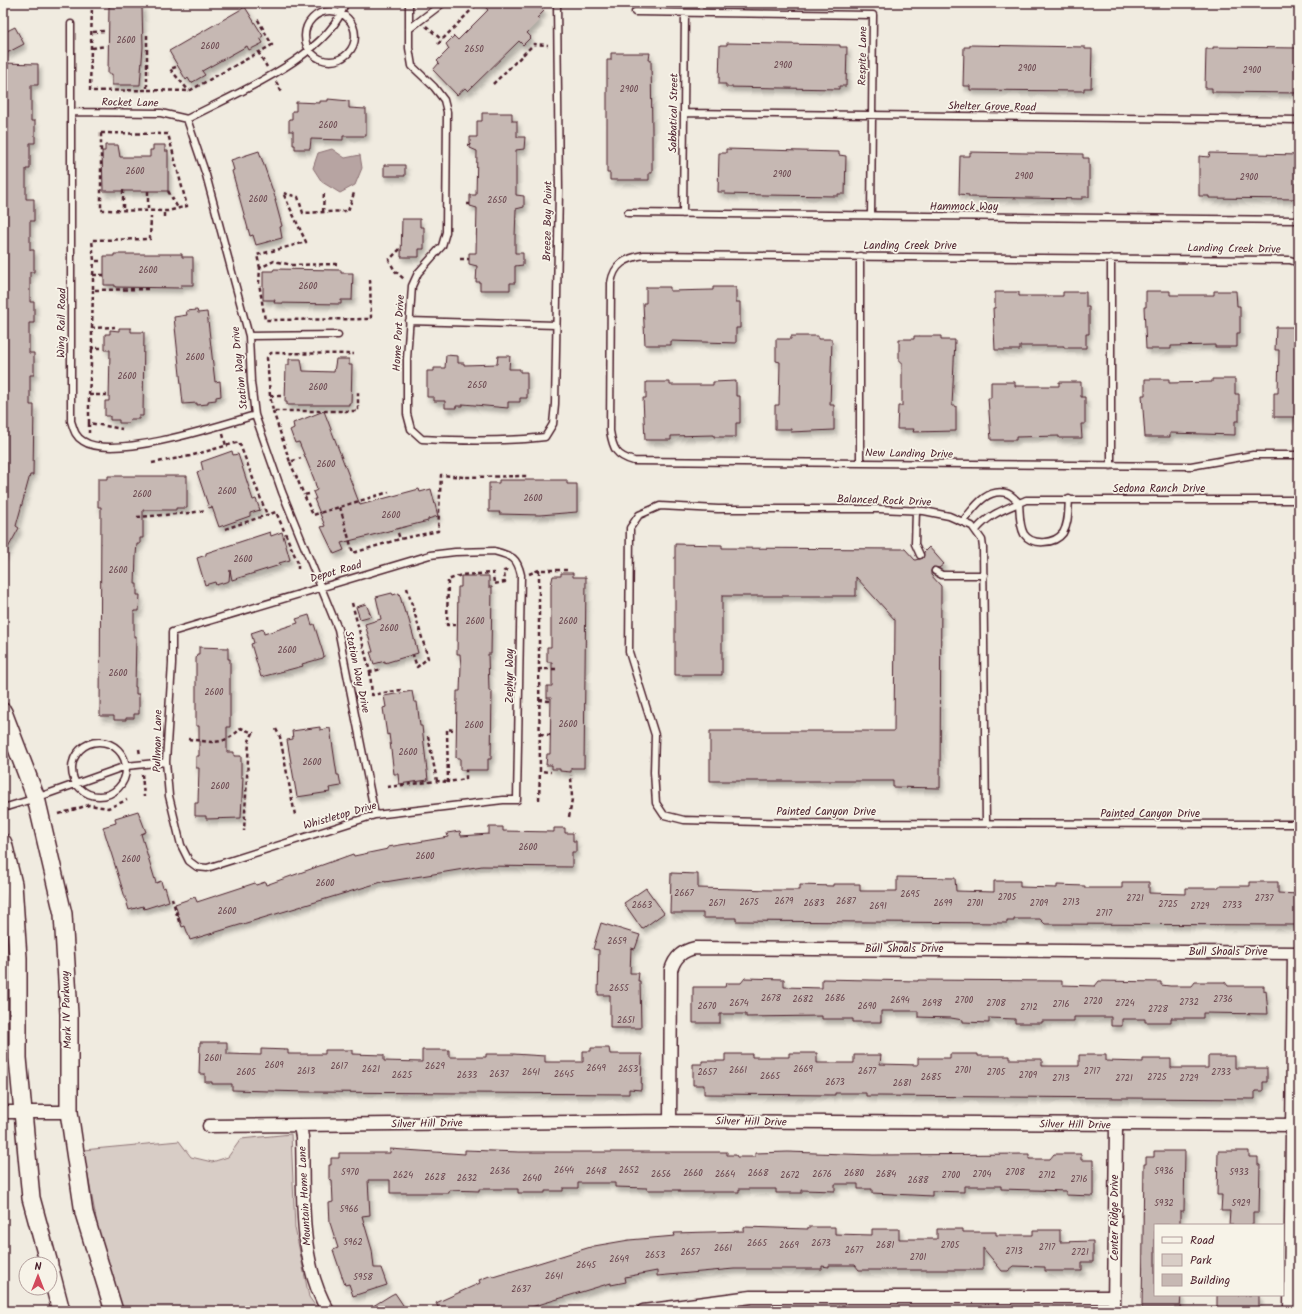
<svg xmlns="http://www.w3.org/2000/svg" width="1302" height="1314" font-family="Kalam,sans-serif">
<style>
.green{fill:#d8cdc6;stroke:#917678}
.water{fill:#b7a4a2;stroke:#8b6f72}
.building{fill:#c6b8b3;stroke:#4a1f2b;filter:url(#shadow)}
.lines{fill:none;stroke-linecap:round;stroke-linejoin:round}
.service-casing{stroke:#4a1f2b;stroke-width:9}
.minor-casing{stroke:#4a1f2b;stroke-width:15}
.secondary-casing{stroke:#4a1f2b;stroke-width:20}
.path{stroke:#4a1f2b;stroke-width:2.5;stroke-dasharray:4 3;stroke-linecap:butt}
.service{stroke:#f7f3e8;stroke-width:6}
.minor{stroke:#f7f3e8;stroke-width:12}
.secondary{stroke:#f7f3e8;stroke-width:17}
.labels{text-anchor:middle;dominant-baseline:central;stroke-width:3.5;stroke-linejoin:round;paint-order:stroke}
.number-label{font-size:9px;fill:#69454d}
.street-label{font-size:11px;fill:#4a1f2b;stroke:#f7f3e8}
</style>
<defs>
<filter id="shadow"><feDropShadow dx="2.5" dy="4.5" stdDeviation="2" flood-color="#0004"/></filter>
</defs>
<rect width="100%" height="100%" fill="#f0ebe0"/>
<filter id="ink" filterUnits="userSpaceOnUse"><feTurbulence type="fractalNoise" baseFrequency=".025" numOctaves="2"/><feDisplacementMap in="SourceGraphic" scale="8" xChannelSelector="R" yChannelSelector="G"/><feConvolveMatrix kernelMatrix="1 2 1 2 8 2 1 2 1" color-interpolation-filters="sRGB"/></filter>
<g filter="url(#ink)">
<path class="green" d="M291 1134 295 1228 309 1297 319 1311H123L99 1234 83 1150 179 1141 191 1157 212 1162 228 1157 241 1139Z"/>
<path class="water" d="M332 149 345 158 360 155 362 168 355 185 340 193 322 182 313 168 318 153Z"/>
<path class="building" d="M112 3H140V7H142L143 47 140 85H112V74H108L109 6H112Z
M482 3H536L544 11 537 18 540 20 527 33 531 37 523 45 519 41 468 91 465 88 457 95 433 70 439 63 437 61 449 49 446 44 454 36 458 40 488 10Z
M245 7 263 36 260 38 263 43 249 50 247 46 202 71 205 75 191 83 188 78 186 80 169 51Z
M15 27 24 44 3 55V33Z
M727 43 840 45V47H847L846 86H839V89L726 87V84H719L720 45H727Z
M970 45 1085 47V49H1092L1091 88H1084V91L970 90V86H963L964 47H970Z
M1213 47 1299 48V93L1212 92V88H1205L1206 49H1213Z
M611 53H650L649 60H651L652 133V173H649V180H610V173H607V60H611Z
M3 63 38 64V85H31V121H35V143H30V169H26V199H34V221H30V250H34V272H30V302H34V323H29V353H34V375H30V405H34L33 475H30L16 526 19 528 3 557Z
M328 99 349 101V108L366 109V136H343V140L311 139 310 149H295V145H293V131H289V119H292V111H296V102L320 103V101H328Z
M482 113H512V121H517V137H525L524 149 516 150V195L524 196V207L516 209 515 237V253H523V265L515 266V283H510V290H480V282H476L477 266 469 264V253H476L477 208 470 206V195H476L477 151 470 148V137H477V121H482Z
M105 145H118L120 157H150V150H153V145H165V151H168V191H103L102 151H105Z
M726 149 839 152V155L846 156 845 194H838V196L765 195 725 194V192H718L719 153H726Z
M259 151 276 200H275L282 226 280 227 282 238 256 245 253 235 250 236 232 171 234 170 231 160Z
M970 152 1083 154V158H1089V197H1082V199L969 197V195L959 194 960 156H970Z
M1210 153 1299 155V199L1209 198V196H1199V156L1209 157Z
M384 165H405V176H384Z
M402 219H420V227H424V249H419V257H401Z
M114 254H182V257H193V285H181V288L115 287V285H104V256H114Z
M274 269 341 270V273H353L352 300H341V304L274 303 275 300H263V271H273Z
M646 287H670V291L713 290V287H736V302H740V328H736V343L671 341V345H645L643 303H646Z
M1146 291H1170V295H1214V291H1236L1237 306H1240V333H1237V347H1215V345L1171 346V349H1146L1144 307H1146Z
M995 292H1019V296H1063V292H1086V307H1089V334H1086V348H1064V346H1020V350H995L993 308H995Z
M197 310 198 313 207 312 215 382 220 381 221 396 216 397V400L208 401V404L197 405V403L183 404 174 317 187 315 186 311Z
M1276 327H1299V417H1274V393H1278L1279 350H1275Z
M119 328H131V332H144L143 416H139V419H130L129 423H119V420H110V416H105V401H109L110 350H105V334H110V330L119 331Z
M791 336H818V339H832L830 405H834V430L791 432V429H775V405H779L780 362 776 361V339H791Z
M914 336H941V340H955L952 406H956V431L913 432 914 429H897L898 406H902V362H899V339H914Z
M446 355 458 356V363H464V365L497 364 498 356H510L509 369H520V372H527V398H520V402H508V408L463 404V406H456V408H445V401H434V397H427V371H434V368H445Z
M289 359H301L303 371 334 372 336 359H349V365H352L351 403H349V405H287V402H285L286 365H289Z
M1145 379H1169V383L1212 382V379H1235V394H1239V421H1235V435L1170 433V437H1145L1142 395H1145Z
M736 381V396H740V423H736V437H714V435L671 436V440H645L643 398H646V382H670V385H713V382Z
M991 382H1015V386H1059V382H1081V397H1085V424H1081L1082 438H1059V436L1016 437V440H991L988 398H991Z
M324 411 360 505 419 489 420 492 431 489 438 516 428 519V521L341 543 344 550 334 554 321 527 325 526 314 499H316L313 492 317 490 314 479 299 442 295 443 290 430 294 428 293 423Z
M232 451 233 455 238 454 253 500 256 499 260 510 250 513V516L219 527 212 507 209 508 197 472 203 470 201 462Z
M108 476H187V508H176V510H143V538H140V544H137L136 555 135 584H137V595H140L139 611H134V637H136L135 687H136V694H139V714H134V718H126V720H114V716H100L101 507H98V479H108Z
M499 480H567V484H577V512L540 515 499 514 500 512H489V483H499Z
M270 532 271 536 282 532 290 560 279 563 280 565 232 580 230 570 229 581 216 585 215 582 205 585 197 558 206 555V553Z
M675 544 722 545V548L905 549 915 560 923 558 924 552 929 547 944 564 939 568 933 567 931 571V575L941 586 940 788 893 787V781H710V731H894L895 620 856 577V596H722V675H675Z
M561 573H573V577H586L584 768H571V772L560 771V769H552V765H546L547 754H550L551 698H547V686H552V662H547V647H551V585L553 576H561Z
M461 576H489V587H492L491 654H488L489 691H492L491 759H488V770H460V758H456L457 691H460L461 666 460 654H457L458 587H461Z
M392 593 393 595 399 593 405 613H407L418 653 385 663V661L374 664 370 652H373L365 624 381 619 376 597Z
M366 604 371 616 360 619 356 607Z
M309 615 312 625 314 624 324 656 323 658 302 664 303 666 261 677 251 644 254 643 251 633 263 629 264 634 298 623 296 619Z
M199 647 228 648V659H230V727H227V752H234V756H241V777H243L241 818 206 819V816H195V803H198L199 768H196V756H199V726H196V659L197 654H199Z
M412 691 414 702H417L420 726H422L428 780 399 784 398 774H394L389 734 387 735 383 708 386 707 384 696Z
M320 727V730L330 728 337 775H339L341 786 329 788 330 792 297 797 287 740 293 739 292 731Z
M138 811 146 832 141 834 156 883 161 881 163 888 165 887 169 901 144 909 143 906 129 910 103 827 116 823 115 818Z
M489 827H503V831L554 832V828H565V833H573V841H576V852H572V867L482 866 385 882V881L190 940 185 926 182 927 175 904 195 897 197 902 255 883 256 885 265 882 266 885 353 854 354 856 388 849V847L448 837 447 833 460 831 461 836 489 834Z
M671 873 698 874V888L773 890H800V885L833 886V884H860V891H897V877L955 878 956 891 994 892V881H1020V887L1057 888V885L1085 886V888H1122V882H1149V893L1186 894V888H1219V886H1250V882H1278V893L1299 894V917L1298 925 1045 924 1040 919H1014V921H1007V923L736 921V918H703V913H670Z
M646 888 664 913 642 929 624 903Z
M601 923 640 935 635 949 631 948 630 973H639L638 981H640L641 1028H610V995H598L599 950 593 949Z
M745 978 784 979V987L822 988V979L918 981V980L1062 981V985L1095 986 1099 981 1161 982V985L1170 986H1192L1195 982H1225L1228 986H1264V991L1266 990 1268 1014 1203 1013V1018H1171V1022H1145V1019H1122V1026H1111V1017H1074V1021H1042V1023H1015V1019L989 1018V1023L963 1022V1020L951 1018 918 1017V1011H881V1022H853V1019H822V1016L746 1017V1014H720V1023H693V987H725L726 983H741Z
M200 1042H227V1054L261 1055V1049L288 1050V1054H325V1050H352V1054L384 1055V1061L422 1062V1050H449V1057H486V1054H513L545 1056V1062H583V1051H591V1048H609L610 1054H642L641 1090 629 1089V1094L307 1092 232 1090V1084H212V1082H205V1074H199Z
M789 1053H817V1063H854V1055H881L880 1064 918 1065V1058H950V1054H978V1056H1010V1059H1042V1066H1079V1055H1106V1061L1143 1062V1059H1171V1068H1208V1056H1235V1068H1267V1082H1263V1091H1255V1099L880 1096H866V1093H835V1095L704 1094V1085H693V1064H702V1061H725V1054H752V1057H789Z
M390 1149 465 1154V1150L519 1152H727V1155H736L737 1157H755V1153L788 1152 873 1155 1029 1154V1159H1050L1054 1154H1081V1160H1093V1196L1066 1195V1191L1001 1189V1186H964V1192L932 1191V1196L872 1193V1189H858V1184H835V1191L802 1190V1193H776V1189H739V1192H679V1190H647V1188L615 1187V1183H578V1188H563V1191H545V1193H518V1189H479V1191L449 1190V1193H390V1180H368L370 1215 362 1216 372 1250 374 1268H381L387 1285 353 1296 349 1284 345 1285 333 1250 338 1248 330 1223 329 1203 333 1202 332 1180 329 1179V1165H331V1158H339V1153H390Z
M1154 1151H1185L1184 1211H1180V1225H1155V1295H1181L1180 1308H1142L1144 1164H1146V1157H1154Z
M1218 1151H1249V1157H1258V1165H1260L1259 1212H1253V1225H1229L1230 1211H1221L1222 1195H1217Z
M744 1227 808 1229V1227H835V1234L872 1235V1229H899V1239H937V1229H963V1232H996V1235H1033V1230H1060V1242L1093 1241V1262H1082V1271H1045V1267L1014 1266 1008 1271H1002L983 1248V1270H859L855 1265H829V1267L822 1266V1269H734L657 1276V1271L625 1277 626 1282 611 1285V1283L518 1311H440L436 1303 480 1283 479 1280 492 1275 493 1277 594 1246 629 1240 675 1236 674 1233 744 1231Z
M395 1293 407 1311H365L391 1295Z
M1217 1295H1259V1311H1248V1308H1217Z"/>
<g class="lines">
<defs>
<path id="service" d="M409 3V48L412 66 434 87 444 100 447 112 446 232 442 246 418 273 412 286 407 359V414L411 429 422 439C463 441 504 442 545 437L553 424 555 404 559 191 557 3
M305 36a25 25 0 1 1 50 0a25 25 0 1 1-50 0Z
M635 12 873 15 871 216
M71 24V421C74 430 75 436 83 441 112 461 222 425 255 415
M409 29 443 3
M72 112 161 113 187 119
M684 113 1299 120
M187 119 206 175 249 336 251 382 255 415 282 492 338 629 375 815
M187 119C234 94 330 56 345 3
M628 213 1299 220
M683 214 685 13
M860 256V463
M1299 263 1290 260 644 255C626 258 614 264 611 283L610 431C613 449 616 456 634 461L1191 466 1253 455H1299
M409 321 556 325
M249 336 338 335
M1111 466V258
M1019 503C1020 513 1019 525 1024 534 1032 546 1055 544 1063 533 1069 523 1068 511 1069 499
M916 510 915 544 920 555
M963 521C974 508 986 488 1006 493 1011 494 1016 500 1019 503
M976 530C990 513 1006 509 1026 500H1299
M494 551C512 556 517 557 521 575L517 800H503L375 815 207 868 197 867 189 861 181 845 169 796 166 762 172 663V632L430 555 455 552Z
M935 571 942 575H984
M72 769a27 27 0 1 1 54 0a27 27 0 1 1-54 0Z
M3 808 36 798 126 766 166 762
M986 823 983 548 982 540 972 526 949 516 924 511 880 509H718L660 506 639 515 630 528 629 652 655 735 654 772 656 803 664 815 684 820 798 823 1299 824"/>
<path id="minor" d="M3 1112H69
M670 1121 671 970C675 957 682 951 695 948L1299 953
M209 1126 670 1121 1292 1125
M300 1126 302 1137C304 1194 298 1260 328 1311
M643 1311 751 1297H1114
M1114 1311 1116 1125
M1290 1311 1294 953"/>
<path id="secondary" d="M3 712 36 798 63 914 69 1014V1112L84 1213 114 1311
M3 843 13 884 18 958V1058L31 1198 49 1264
M50 1269 61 1311"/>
</defs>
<use href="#service" class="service-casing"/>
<use href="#minor" class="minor-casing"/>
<use href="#secondary" class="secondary-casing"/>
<path class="path" d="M92 3 90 91 147 90
M426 26 442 40
M93 32 104 31
M147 35V90L189 91 272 45 257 18
M438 44 478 3
M92 48 106 46
M258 52 267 67
M176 67 170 69 189 91
M276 82 283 94
M493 84 534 44 548 45
M101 133 168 134 187 206 168 211 101 210Z
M467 145H470
M123 190V211
M148 191V211
M168 191 178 208
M467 204H470
M323 212 324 192
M164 217V211
M400 249 389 260 395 271 404 279
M460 259H469
M100 261H94L92 240 150 239 151 217
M337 264 292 265 274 261 260 268 259 283 265 320 371 319 370 277
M260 268 257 255 306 242 283 193 298 197 303 213 348 211 354 193
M93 275 94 261
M104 275H93V290L149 289
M92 328 93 290
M101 348H92V328L115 327
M89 395 92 348
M107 395H89V423L122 429
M270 396 267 358 271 353 354 354
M281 396H270L273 411H358V392
M273 411 290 462 301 458
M89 423V433
M223 434 226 446
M290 462 304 495
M152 463 190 456 239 442 267 515
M309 494 304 495 313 515 389 492
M340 507 353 553 400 539 438 531 441 475 464 477 527 476
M137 517 190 513 206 510
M225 529 276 512 298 563V569
M398 533 400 539
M529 574 539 570
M407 588 428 658 417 667 413 655
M352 603 370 672 382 669
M456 625H447L448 580 461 575 493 573 494 584 505 582 504 571 509 570
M539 669 540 771 551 772
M556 669H539V570H568
M370 672 372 695 401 690
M539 700 550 701
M276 729 280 737 295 815
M453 730 447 729 448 782 466 779V770
M540 734 550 735
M428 736 437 781
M188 739C212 742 223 747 241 728L253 733 249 741 244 831
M139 749 140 755
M142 774 144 797
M387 787 437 781 448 782
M539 800 540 771
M59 814 89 805 108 808 127 800
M569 817 572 799 571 775
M172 898 180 925"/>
<use href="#service" class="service"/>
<use href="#minor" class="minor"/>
<use href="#secondary" class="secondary"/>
</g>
</g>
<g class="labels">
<g class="number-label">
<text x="126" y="40">2600</text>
<text x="210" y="46">2600</text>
<text x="474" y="49">2650</text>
<text x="783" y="65">2900</text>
<text x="1027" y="68">2900</text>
<text x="1252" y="70">2900</text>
<text x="629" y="89">2900</text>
<text x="328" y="125">2600</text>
<text x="135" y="171">2600</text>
<text x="782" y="174">2900</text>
<text x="1024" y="176">2900</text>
<text x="1249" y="177">2900</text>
<text x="258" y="199">2600</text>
<text x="497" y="200">2650</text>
<text x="148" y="270">2600</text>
<text x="308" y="286">2600</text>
<text x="195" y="357">2600</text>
<text x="127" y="376">2600</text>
<text x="477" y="385">2650</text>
<text x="318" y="387">2600</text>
<text x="326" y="464">2600</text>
<text x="227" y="491">2600</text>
<text x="142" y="494">2600</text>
<text x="533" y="498">2600</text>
<text x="391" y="515">2600</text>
<text x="243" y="559">2600</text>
<text x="118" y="570">2600</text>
<text x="475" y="621">2600</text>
<text x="568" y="621">2600</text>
<text x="389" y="628">2600</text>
<text x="287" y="650">2600</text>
<text x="118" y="673">2600</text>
<text x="214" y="692">2600</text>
<text x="568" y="724">2600</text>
<text x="474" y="725">2600</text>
<text x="408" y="752">2600</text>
<text x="312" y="762">2600</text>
<text x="220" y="786">2600</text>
<text x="528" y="847">2600</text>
<text x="425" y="856">2600</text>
<text x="131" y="859">2600</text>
<text x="325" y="883">2600</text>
<text x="684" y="893">2667</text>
<text x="910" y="894">2695</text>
<text x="1007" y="897">2705</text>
<text x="1135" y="898">2721</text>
<text x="1264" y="898">2737</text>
<text x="784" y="901">2679</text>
<text x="846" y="901">2687</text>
<text x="749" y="902">2675</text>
<text x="1071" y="902">2713</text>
<text x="717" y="903">2671</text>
<text x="814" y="903">2683</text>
<text x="943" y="903">2699</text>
<text x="975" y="903">2701</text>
<text x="1039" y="903">2709</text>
<text x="1168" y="904">2725</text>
<text x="642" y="905">2663</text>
<text x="1232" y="905">2733</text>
<text x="878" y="906">2691</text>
<text x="1200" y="906">2729</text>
<text x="227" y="911">2600</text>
<text x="1104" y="913">2717</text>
<text x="617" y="941">2659</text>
<text x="619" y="988">2655</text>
<text x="771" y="998">2678</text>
<text x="835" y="998">2686</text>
<text x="803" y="999">2682</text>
<text x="1223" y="999">2736</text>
<text x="900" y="1000">2694</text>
<text x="964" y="1000">2700</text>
<text x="1093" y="1001">2720</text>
<text x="1189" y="1002">2732</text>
<text x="739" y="1003">2674</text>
<text x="932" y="1003">2698</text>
<text x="996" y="1003">2708</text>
<text x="1125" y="1003">2724</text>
<text x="1061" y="1004">2716</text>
<text x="707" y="1006">2670</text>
<text x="867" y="1006">2690</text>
<text x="1029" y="1007">2712</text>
<text x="1158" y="1009">2728</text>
<text x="626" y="1020">2651</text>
<text x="213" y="1058">2601</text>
<text x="274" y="1065">2609</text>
<text x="339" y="1066">2617</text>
<text x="435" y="1066">2629</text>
<text x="596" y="1068">2649</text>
<text x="371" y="1069">2621</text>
<text x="628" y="1069">2653</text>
<text x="803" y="1069">2669</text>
<text x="738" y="1070">2661</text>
<text x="963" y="1070">2701</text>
<text x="306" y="1071">2613</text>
<text x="867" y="1071">2677</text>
<text x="1092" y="1071">2717</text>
<text x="246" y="1072">2605</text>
<text x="531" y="1072">2641</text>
<text x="707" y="1072">2657</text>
<text x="996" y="1072">2705</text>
<text x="1221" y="1072">2733</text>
<text x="499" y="1074">2637</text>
<text x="564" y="1074">2645</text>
<text x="402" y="1075">2625</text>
<text x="467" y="1075">2633</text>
<text x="1028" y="1075">2709</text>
<text x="770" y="1076">2665</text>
<text x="931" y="1077">2685</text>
<text x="1157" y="1077">2725</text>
<text x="1061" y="1078">2713</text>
<text x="1124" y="1078">2721</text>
<text x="1189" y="1078">2729</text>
<text x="835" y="1082">2673</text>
<text x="902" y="1083">2681</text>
<text x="564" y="1170">2644</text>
<text x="629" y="1170">2652</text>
<text x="500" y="1171">2636</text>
<text x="596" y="1171">2648</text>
<text x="1164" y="1171">5936</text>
<text x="350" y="1172">5970</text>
<text x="1015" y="1172">2708</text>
<text x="1239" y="1172">5933</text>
<text x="693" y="1173">2660</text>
<text x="758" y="1173">2668</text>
<text x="854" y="1173">2680</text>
<text x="661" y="1174">2656</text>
<text x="725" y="1174">2664</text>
<text x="822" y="1174">2676</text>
<text x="886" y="1174">2684</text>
<text x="982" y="1174">2704</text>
<text x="403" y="1175">2624</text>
<text x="790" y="1175">2672</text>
<text x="951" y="1175">2700</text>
<text x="1047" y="1175">2712</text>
<text x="435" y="1177">2628</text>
<text x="467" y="1178">2632</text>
<text x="532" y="1178">2640</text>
<text x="1079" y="1179">2716</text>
<text x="918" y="1180">2688</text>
<text x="1164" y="1203">5932</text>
<text x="1241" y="1203">5929</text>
<text x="349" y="1209">5966</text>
<text x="353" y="1242">5962</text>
<text x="757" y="1243">2665</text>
<text x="821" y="1243">2673</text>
<text x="789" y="1245">2669</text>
<text x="885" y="1245">2681</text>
<text x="950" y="1245">2705</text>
<text x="1047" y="1247">2717</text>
<text x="723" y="1248">2661</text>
<text x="854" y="1250">2677</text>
<text x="1014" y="1251">2713</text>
<text x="690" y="1252">2657</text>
<text x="1080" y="1252">2721</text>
<text x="655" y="1255">2653</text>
<text x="918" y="1257">2701</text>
<text x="619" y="1259">2649</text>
<text x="586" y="1265">2645</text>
<text x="554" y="1276">2641</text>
<text x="363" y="1277">5958</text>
<text x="521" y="1289">2637</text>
</g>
<g class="street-label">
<text transform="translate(863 56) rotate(-89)">Respite Lane</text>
<text transform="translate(130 103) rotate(1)">Rocket Lane</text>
<text transform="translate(992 107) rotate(1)">Shelter Grove Road</text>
<text transform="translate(674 113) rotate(-89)">Sabbatical Street</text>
<text x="964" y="207">Hammock Way</text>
<text transform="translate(548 221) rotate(-89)">Breeze Bay Point</text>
<text x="910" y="246">Landing Creek Drive</text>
<text transform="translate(1234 249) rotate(1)">Landing Creek Drive</text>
<text transform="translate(62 323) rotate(-89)">Wing Rail Road</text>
<text transform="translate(399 333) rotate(-87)">Home Port Drive</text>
<text transform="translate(240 368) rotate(-96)">Station Way Drive</text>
<text transform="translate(909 454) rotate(1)">New Landing Drive</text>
<text x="1159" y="489">Sedona Ranch Drive</text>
<text transform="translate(884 501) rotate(2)">Balanced Rock Drive</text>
<text transform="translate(336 572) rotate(-16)">Depot Road</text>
<text transform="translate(357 672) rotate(78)">Station Way Drive</text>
<text transform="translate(510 676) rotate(-90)">Zephyr Way</text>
<text transform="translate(158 741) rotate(-89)">Pullman Lane</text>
<text x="826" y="812">Painted Canyon Drive</text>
<text x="1150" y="814">Painted Canyon Drive</text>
<text transform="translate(340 816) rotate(-16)">Whistletop Drive</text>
<text x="904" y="949">Bull Shoals Drive</text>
<text x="1228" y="952">Bull Shoals Drive</text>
<text transform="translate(67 1010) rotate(-92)">Mark IV Parkway</text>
<text transform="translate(751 1122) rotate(1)">Silver Hill Drive</text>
<text transform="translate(427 1124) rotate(-1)">Silver Hill Drive</text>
<text transform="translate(1075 1125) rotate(1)">Silver Hill Drive</text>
<text transform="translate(305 1196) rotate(-93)">Mountain Home Lane</text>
<text transform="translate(1115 1218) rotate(-90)">Center Ridge Drive</text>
</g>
</g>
<rect width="1302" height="1314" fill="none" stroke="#f7f3e8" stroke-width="16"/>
<rect x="8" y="8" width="1286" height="1298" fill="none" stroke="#4a1f2b" stroke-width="1.5" filter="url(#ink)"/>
<rect x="1154" y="1224" width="130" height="72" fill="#f7f3e8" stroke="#b29e9c"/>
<rect x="1162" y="1237" width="20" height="6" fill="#f7f3e8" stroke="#b29e9c"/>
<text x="1190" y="1244" font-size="12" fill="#4a1f2b">Road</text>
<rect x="1162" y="1254" width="20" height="12" fill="#d8cdc6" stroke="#b29e9c"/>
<text x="1190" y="1264" font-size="12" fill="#4a1f2b">Park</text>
<rect x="1162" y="1274" width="20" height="12" fill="#c6b8b3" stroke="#b29e9c"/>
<text x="1190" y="1284" font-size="12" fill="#4a1f2b">Building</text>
<g transform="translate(38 1276)"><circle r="19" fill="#f7f3e8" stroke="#b29e9c"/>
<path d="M0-3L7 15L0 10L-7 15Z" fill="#d1495b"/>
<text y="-6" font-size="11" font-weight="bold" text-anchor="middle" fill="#4a1f2b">N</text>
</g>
</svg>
